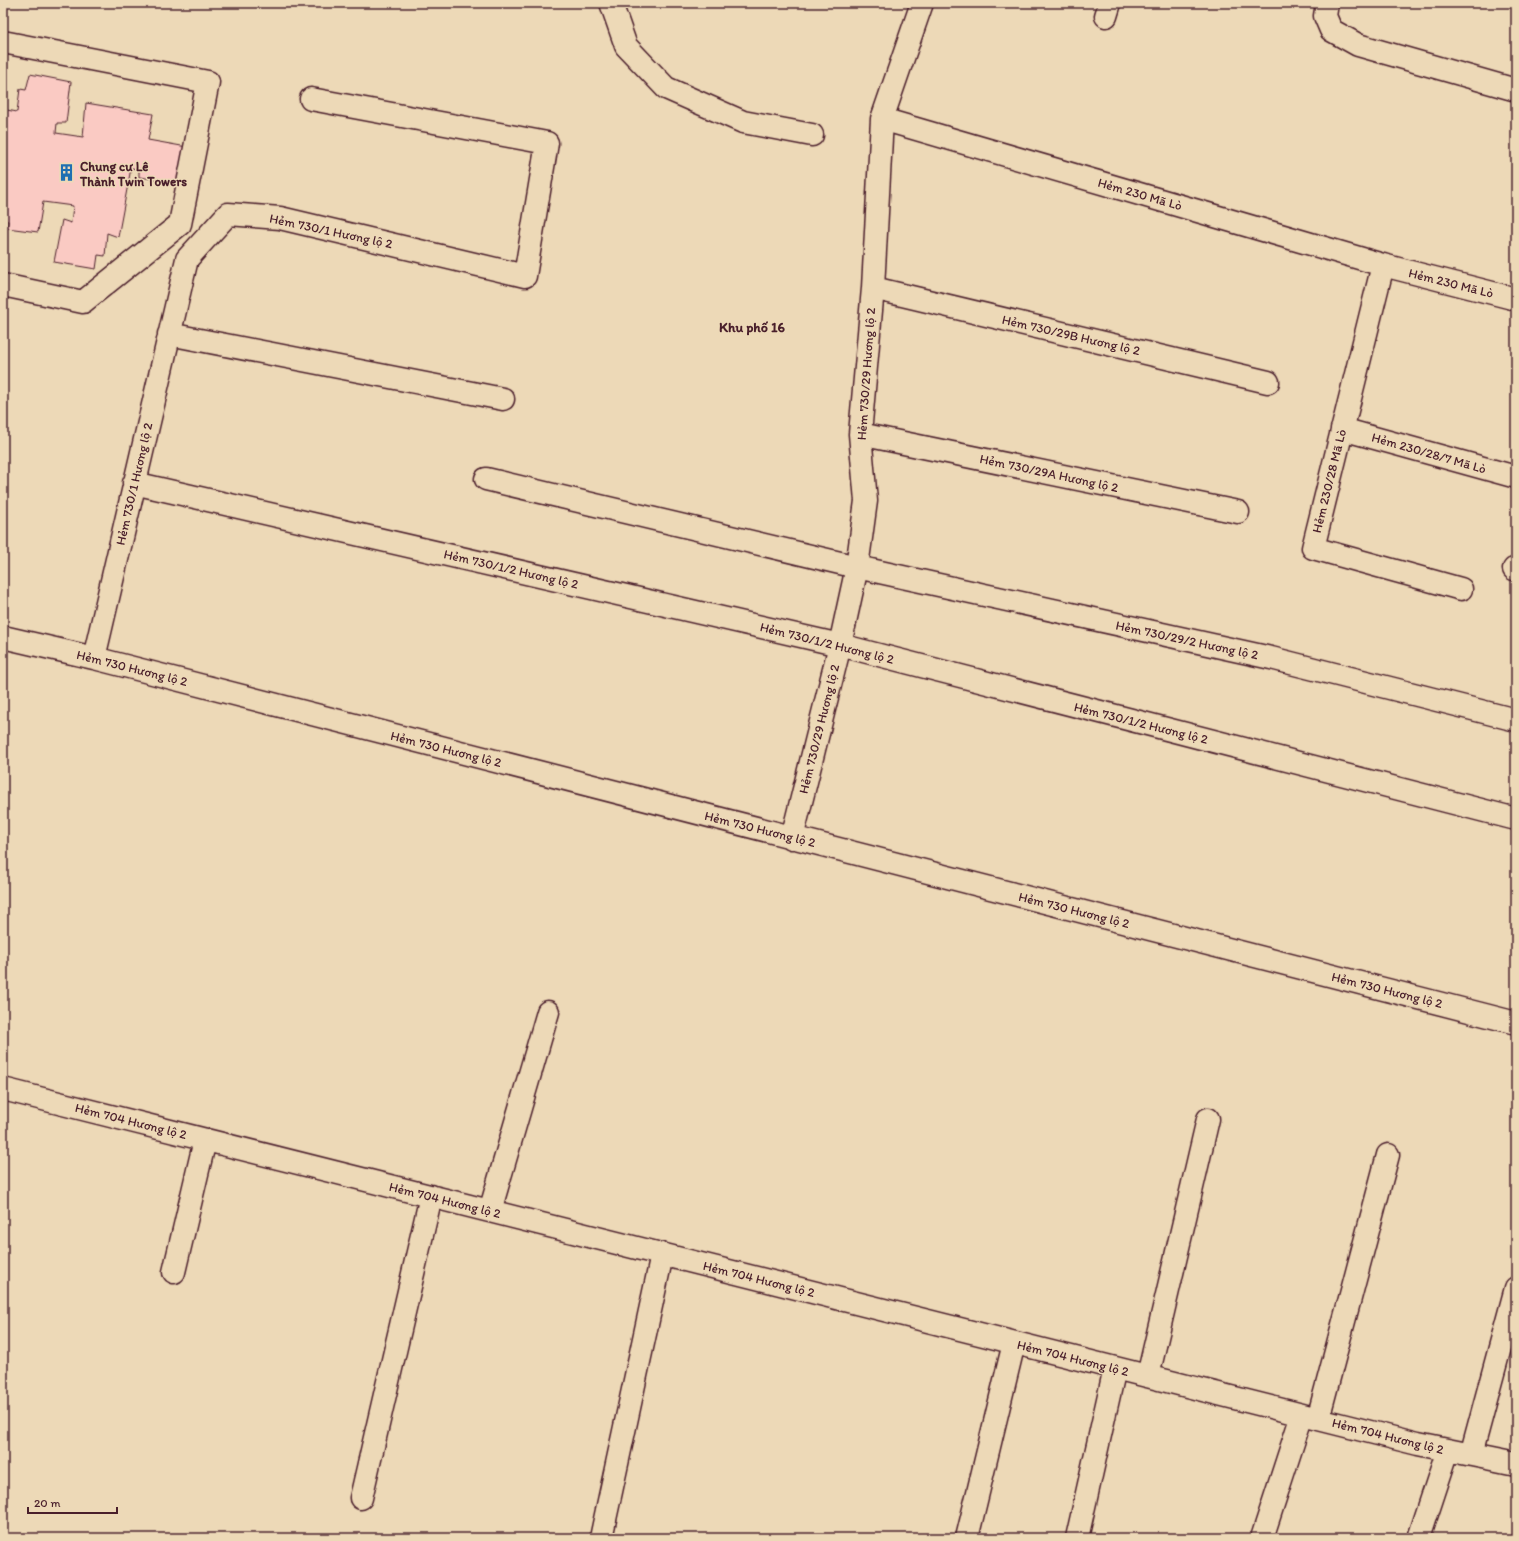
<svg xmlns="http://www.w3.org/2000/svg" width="1519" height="1541" font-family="Itim,sans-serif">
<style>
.building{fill:#facac3;stroke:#4a1f2b}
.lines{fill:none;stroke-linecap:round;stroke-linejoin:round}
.minor-casing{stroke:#4a1f2b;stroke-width:25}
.minor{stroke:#edd9b7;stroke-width:22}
.labels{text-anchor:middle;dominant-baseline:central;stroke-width:3;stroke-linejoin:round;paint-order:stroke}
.poi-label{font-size:13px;font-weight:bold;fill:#4a1f2b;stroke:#edd9b7;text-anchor:start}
.street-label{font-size:13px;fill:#4a1f2b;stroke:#edd9b7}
.neighbourhood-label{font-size:14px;font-weight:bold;fill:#4a1f2b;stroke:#edd9b7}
</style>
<rect width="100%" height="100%" fill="#edd9b7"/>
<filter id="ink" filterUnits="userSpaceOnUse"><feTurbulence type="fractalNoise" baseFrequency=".025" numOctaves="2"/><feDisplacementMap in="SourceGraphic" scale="8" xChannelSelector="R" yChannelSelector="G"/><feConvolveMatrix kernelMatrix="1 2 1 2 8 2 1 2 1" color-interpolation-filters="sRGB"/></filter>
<g filter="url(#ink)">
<path class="building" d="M30 74 71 82 66 123H57L56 133 83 137 86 103 153 114 148 140 187 147 181 183 139 177V169L131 168 118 237 107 233 105 256 98 255 96 269 54 262 62 220 71 223 73 206 43 202 38 232 7 228 8 221 3 220V133L7 110 17 112 20 89 26 90Z"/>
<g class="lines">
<defs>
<path id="minor" d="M611 3 626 46 666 88 743 122 812 135
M922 3 882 119 1383 265 1516 299
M1327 3 1325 16 1331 30 1358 45 1516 90
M1106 16 1110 3
M3 42 208 82 180 224 83 302 3 285
M1383 265 1313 548 1461 589
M873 288 1268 382
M169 334 503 399
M1342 429 1516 477
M860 434 1238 512
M486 479 857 567 1271 658 1516 720
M134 483 840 645 1516 819
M1514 569H1516
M3 637 94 658 1516 1023
M94 658 187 259 228 214 280 218 525 276 547 143 311 99
M792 838 840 645 857 567 866 501 860 434 873 288 882 119
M3 1089 1418 1444 1516 1464
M490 1211 548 1012
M174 1272 205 1140
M1148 1376 1208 1119
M1318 1419 1388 1155
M1471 1455 1516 1288
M361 1498 431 1196
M601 1538 662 1255
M967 1538 1014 1343
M1077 1538 1115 1368
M1262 1538 1302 1415
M1419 1538 1448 1450"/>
</defs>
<use href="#minor" class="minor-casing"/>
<use href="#minor" class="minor"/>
</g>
</g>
<defs>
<symbol id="building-bare" viewBox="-9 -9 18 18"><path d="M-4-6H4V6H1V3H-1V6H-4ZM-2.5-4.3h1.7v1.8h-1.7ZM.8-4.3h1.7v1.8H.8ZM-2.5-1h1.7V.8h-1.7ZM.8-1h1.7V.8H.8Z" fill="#1f6fb2" stroke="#edd9b7" stroke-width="2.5" paint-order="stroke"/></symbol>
</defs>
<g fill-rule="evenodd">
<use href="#building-bare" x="54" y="160" width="25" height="25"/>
</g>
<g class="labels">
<g class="poi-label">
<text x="80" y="166">Chung cư Lê<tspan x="80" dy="15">Thành Twin Towers</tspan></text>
</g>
<g class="street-label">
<text transform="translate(1140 194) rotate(16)">Hẻm 230 Mã Lò</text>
<text transform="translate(331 231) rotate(12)">Hẻm 730/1 Hương lộ 2</text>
<text transform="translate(1451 283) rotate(14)">Hẻm 230 Mã Lò</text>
<text transform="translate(1071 335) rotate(13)">Hẻm 730/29B Hương lộ 2</text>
<text transform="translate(866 374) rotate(-86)">Hẻm 730/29 Hương lộ 2</text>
<text transform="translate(1429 453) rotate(16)">Hẻm 230/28/7 Mã Lò</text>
<text transform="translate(1049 473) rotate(12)">Hẻm 730/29A Hương lộ 2</text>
<text transform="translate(1329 481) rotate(-76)">Hẻm 230/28 Mã Lò</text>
<text transform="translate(134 484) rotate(-77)">Hẻm 730/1 Hương lộ 2</text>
<text transform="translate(511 569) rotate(13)">Hẻm 730/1/2 Hương lộ 2</text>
<text transform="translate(1187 640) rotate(12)">Hẻm 730/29/2 Hương lộ 2</text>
<text transform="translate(827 643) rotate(14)">Hẻm 730/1/2 Hương lộ 2</text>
<text transform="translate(132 668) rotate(14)">Hẻm 730 Hương lộ 2</text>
<text transform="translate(1141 723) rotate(14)">Hẻm 730/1/2 Hương lộ 2</text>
<text transform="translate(819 729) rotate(-76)">Hẻm 730/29 Hương lộ 2</text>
<text transform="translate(446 749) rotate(14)">Hẻm 730 Hương lộ 2</text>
<text transform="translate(760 829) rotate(14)">Hẻm 730 Hương lộ 2</text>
<text transform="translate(1074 910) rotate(14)">Hẻm 730 Hương lộ 2</text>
<text transform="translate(1387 990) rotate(14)">Hẻm 730 Hương lộ 2</text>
<text transform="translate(131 1121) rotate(14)">Hẻm 704 Hương lộ 2</text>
<text transform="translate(445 1200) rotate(14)">Hẻm 704 Hương lộ 2</text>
<text transform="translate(759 1279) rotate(14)">Hẻm 704 Hương lộ 2</text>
<text transform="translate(1073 1358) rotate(14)">Hẻm 704 Hương lộ 2</text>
<text transform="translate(1388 1436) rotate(14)">Hẻm 704 Hương lộ 2</text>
</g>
<g class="neighbourhood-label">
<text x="752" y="327">Khu phố 16</text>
</g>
</g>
<rect width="1519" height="1541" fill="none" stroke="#edd9b7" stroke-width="16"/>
<rect x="8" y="8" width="1503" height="1525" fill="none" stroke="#4a1f2b" stroke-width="1.5" filter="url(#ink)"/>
<path d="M28 1507v6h89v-6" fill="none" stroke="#4a1f2b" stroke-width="2"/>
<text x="34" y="1507" font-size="12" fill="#4a1f2b" stroke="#edd9b7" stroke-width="3" paint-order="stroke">20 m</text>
</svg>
